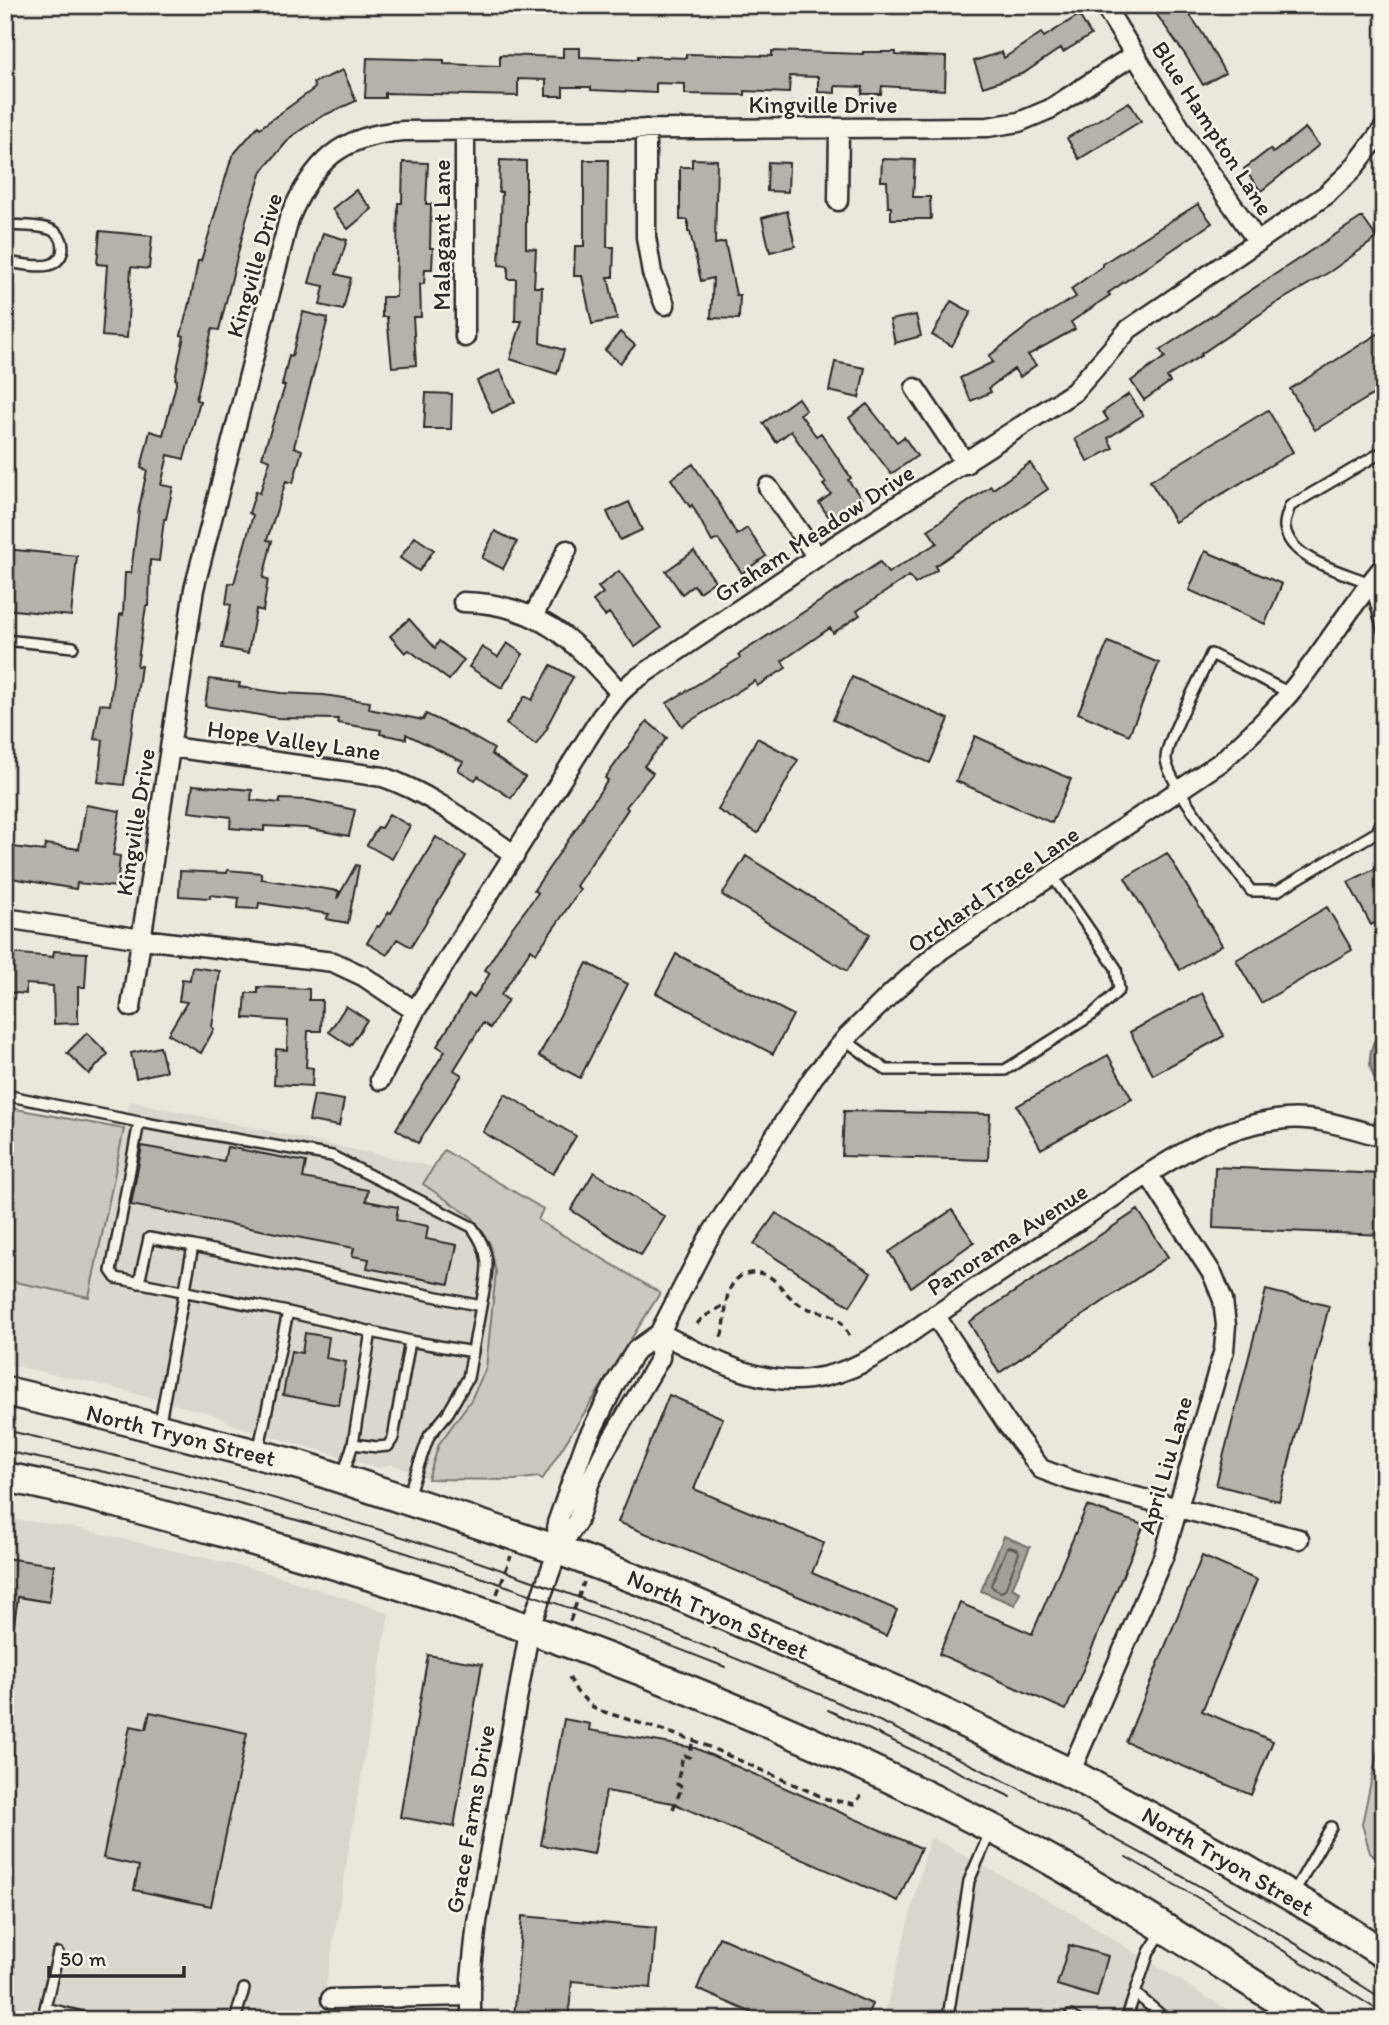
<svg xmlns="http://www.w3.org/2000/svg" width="1389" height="2025" font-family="Itim,sans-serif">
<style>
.built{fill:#dbd7ce}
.green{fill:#cbc8bf;stroke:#7b7a75;stroke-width:2}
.water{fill:#a29f98;stroke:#72716c;stroke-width:2}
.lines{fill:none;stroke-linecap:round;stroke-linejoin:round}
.shore{stroke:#5b5957;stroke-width:2}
.building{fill:#b5b2ab;stroke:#2b2b2b;stroke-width:2}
.lane-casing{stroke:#2b2b2b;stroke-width:14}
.street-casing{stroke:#2b2b2b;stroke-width:23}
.primary-casing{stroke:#2b2b2b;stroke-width:33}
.path{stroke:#2b2b2b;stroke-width:3.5;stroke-dasharray:7 5;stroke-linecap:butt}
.lane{stroke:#f7f3e8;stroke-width:9}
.street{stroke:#f7f3e8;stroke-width:18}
.primary{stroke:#f7f3e8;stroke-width:28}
.tram{stroke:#2b2b2b;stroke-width:2}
.labels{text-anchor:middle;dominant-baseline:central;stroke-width:5;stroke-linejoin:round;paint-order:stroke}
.street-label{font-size:24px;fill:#2b2b2b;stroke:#f7f3e8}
</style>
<rect width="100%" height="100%" fill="#ebe7dd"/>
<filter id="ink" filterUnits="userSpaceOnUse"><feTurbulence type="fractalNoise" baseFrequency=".0143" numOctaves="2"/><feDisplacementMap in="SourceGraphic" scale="14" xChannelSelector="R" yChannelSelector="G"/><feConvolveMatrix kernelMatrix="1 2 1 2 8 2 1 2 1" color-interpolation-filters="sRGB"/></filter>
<g filter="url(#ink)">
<path class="built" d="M130 1101 434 1167 424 1184 473 1218 490 1244 496 1272 486 1368 471 1400 439 1444 428 1479 391 1464 379 1468 237 1426 212 1414 95 1383 5 1364V1280L89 1297Z
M5 1518 72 1527 269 1573 389 1613 320 2020H5Z
M930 1837 1071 1913 1244 2020H883Z"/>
<path class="green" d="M5 1107 124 1129 89 1297 5 1280Z
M444 1150 543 1209 538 1220 660 1293 542 1480 538 1477 515 1480 428 1479 439 1444 471 1400 486 1368 496 1272 490 1244 473 1218 423 1184Z
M1384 1721V1865L1370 1853 1362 1824Z"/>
<path class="water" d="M1384 1027V1083L1375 1079C1365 1060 1370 1043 1384 1027Z
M1004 1536 1030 1547 1012 1588 1020 1592 1015 1605 981 1591Z"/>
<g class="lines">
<path class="shore" d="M1010 1547 1018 1550 1019 1553 1005 1590 1001 1592 993 1588 991 1585 1007 1548Z"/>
</g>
<path class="building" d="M1150 5H1183L1203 34 1225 73 1203 85 1186 56Z
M1079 15 1091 35 1063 52 1061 48 1024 73 983 87 974 61 1002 52 1004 58 1041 33 1044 37Z
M563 48H580V57L638 59V56L686 58V54L772 56V51L863 54V52H896V55L946 57 945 90 882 86 881 94H862L863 87 835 86V93L818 92V77L790 76 789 93 745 91V95L685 94V84L656 83V93L591 90V87H563V96H546V80L518 79V96L385 93V98H365L367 58 444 60V64L500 66V55L563 57Z
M343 70 356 101 318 118 291 137 262 171 247 217 219 330 212 329 196 400 200 401 184 459 168 455 161 485 173 487 166 519H164L159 561 150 560 149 606H146L137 666H141L124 785 98 782 103 740 94 739 100 704 110 705 120 614 123 615 125 573H131L139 509 147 470 141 468 150 431 163 435 177 380 175 379 184 336 181 335 189 303H190L198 261H201L232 156 258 126 260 128 315 88 313 83Z
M1129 102 1141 121 1079 159 1067 138Z
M1305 128 1319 145 1261 191 1244 169 1270 149 1273 153Z
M692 159 717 160 715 244 725 242 736 295H740L739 319 711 318 713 278 701 281 690 232H688V220H680V167H692Z
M882 159 915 160 913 197H930L931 219H891V207H888L887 181H881Z
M500 160 526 161V248L536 249 534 287H542L540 343 564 350 557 374 510 359 522 321H515L516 279H508V266L499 265 502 192H499Z
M584 160H608L607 247H614L613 277H608L617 319 592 324 582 276H574L575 246H584Z
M403 162 428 163 426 204H431L430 248H433L432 269H425L424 284H420L421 317H413L416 365 392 367 387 317H382V297H396L398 203H402Z
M768 162 789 163 788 192 767 191Z
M356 190 372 209 348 229 332 209Z
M1198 204 1212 223 1108 293 1110 295 1071 322 1075 329 1028 355 1036 365 1020 377 1014 369 989 388 991 392 971 401 960 378 993 362 989 356 1034 321 1076 297 1071 289 1103 266 1102 264Z
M787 211 795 246 770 252 762 218Z
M1362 217 1377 238 1331 271 1275 304 1201 354 1202 355 1167 377 1170 382 1144 400 1131 381 1165 357 1160 350Z
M100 231 152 236 149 269 131 267 127 338 102 336 107 265 97 264Z
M323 233 347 240 336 274 351 278 343 310 320 305 324 286 309 283Z
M951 301 971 312 952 346 932 335Z
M303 312 328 318 294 447 302 450 293 483 286 481 267 540 272 541 263 578 268 579 263 611 256 609 248 653 222 648 231 605 226 604 229 583H234L253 515 249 513 256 491 260 493 270 460 262 457 285 386 282 385 289 355 292 356Z
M916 315 921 336 895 343 890 320Z
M1384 330V388L1315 430 1290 389Z
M620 332 635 345 620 363 605 350Z
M835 362 865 368 859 398 829 391Z
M500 370 515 402 492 413 477 381Z
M426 393 452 394 451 429H424Z
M1129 394 1143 415 1108 438 1113 448 1088 462 1075 439 1108 420 1103 412Z
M798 398 806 410 800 414 816 436 821 433 851 478 848 480 862 499 832 521 819 503 831 494 823 485 826 483 791 431 776 442 763 423Z
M867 404 897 442 904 437 917 456 891 474 849 418Z
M1268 410 1293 452 1175 522 1150 481Z
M1030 463 1048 489 935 566 937 570 915 584 909 576 857 611 860 615 833 633 830 628 782 661 786 668 757 686 755 681 682 726 667 703 740 658 738 655 880 562 888 573 937 543 928 530 991 486 993 489Z
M693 464 720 505 737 535 747 528 766 556 742 573 718 539 712 542 692 505 690 507 671 479Z
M629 502 642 530 620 540 607 512Z
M495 531 517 542 503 569 482 558Z
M415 537 434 550 419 571 400 558Z
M5 549 77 556 71 616 5 609Z
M694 551 715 581 699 592 694 585 682 594 666 571Z
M1205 551 1282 584 1265 624 1189 590Z
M619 571 661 628 635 647 609 613 605 616 593 601 603 593 598 587Z
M409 619 435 648 439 641 464 660 449 680 409 650 405 653 390 636Z
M1108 642 1159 663 1129 735 1078 713Z
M507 643 523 654 502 688 469 667 482 647 498 657Z
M551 665 573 677 547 726 548 727 536 745 506 724 525 696 532 700Z
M852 677 949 719 930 763 833 720Z
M209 679 240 683 239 687 281 693 324 695 370 702 369 709 423 720 426 714 464 732 494 749 491 754 525 777 511 798 478 776 475 780 458 770 463 762 406 734V739L380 734 381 730 337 723 338 719 277 718 205 706Z
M647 721 667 738 644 766 653 773 626 807 628 809 576 886 580 889 561 918 536 953 531 949 501 995 508 1000 490 1028 483 1023 454 1070 462 1075 418 1143 396 1129 445 1051 437 1046 469 994 474 998 490 973 485 970 508 933 538 893 534 890 584 817 583 816 608 780 605 778Z
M975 736 1071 779 1052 823 956 781Z
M757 738 798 760 758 833 718 810Z
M193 785 252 790 251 800 280 803V799L309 800 355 810 349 836 306 828 264 826V831L230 828 231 817 189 812Z
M86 805 120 811 113 855 120 856 117 887 77 883 76 889 5 877V846L44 851 46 844 79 849Z
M389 814 410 826 392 859 367 845 378 827 381 828Z
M436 837 466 856 411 947 397 939 387 955 367 943 377 926 379 927 389 912 391 913Z
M1167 853 1222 945 1180 970 1125 878Z
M746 856 870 934 847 971 722 895Z
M1384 864V918L1371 925 1348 882Z
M356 865 359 866 348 923 326 919 329 914 259 903 258 909 238 908 239 898 210 895V898L179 896 180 871 227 873V870L261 873V879L339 891 337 899Z
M1327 907 1352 950 1261 1003 1236 960Z
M54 951 87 953 85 987H78V1023L54 1024 53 986 26 984V994L5 992V961H9V953L53 957Z
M676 954 793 1015 773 1054 656 993Z
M587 963 628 984 580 1078 539 1056Z
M192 967 220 971 212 1027 214 1029 201 1053 168 1034 187 1002 179 1001 182 979 190 980Z
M258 987 309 989V1000H322L321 1031H308L306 1067 313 1068 312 1086 274 1084 276 1049 287 1050 288 1021 244 1018 246 993H258Z
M1202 993 1224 1036 1153 1075 1130 1032Z
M346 1006 367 1020 350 1046 329 1032Z
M87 1033 108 1054 89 1074 67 1053Z
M160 1047 166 1071 136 1078 131 1053Z
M1108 1055 1132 1099 1041 1149 1017 1106Z
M505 1094 576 1136 553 1174 483 1132Z
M314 1095 344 1100 339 1126 309 1121Z
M844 1111 990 1114 988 1160 842 1156Z
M142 1146 224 1161 227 1147 306 1162 303 1178 368 1190 366 1201 398 1207 396 1220 428 1226 426 1239 457 1245 449 1284 367 1268 369 1259 352 1256 354 1248 131 1205Z
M1215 1167 1384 1174V1235L1213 1228Z
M594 1172 665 1217 641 1255 571 1210Z
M952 1210 974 1242 911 1287 889 1252Z
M1138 1210 1168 1257 999 1373 969 1322Z
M776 1213 871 1273 850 1306 754 1244Z
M1266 1290 1329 1306 1279 1501 1216 1485Z
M305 1333 329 1337 326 1358 346 1362 339 1405 283 1395 291 1351 302 1353Z
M669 1395 723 1418 694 1489 824 1543 812 1573 897 1610 886 1636 812 1602 618 1522Z
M1087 1506 1144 1525 1066 1710 939 1654 960 1603 1032 1634Z
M1202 1556 1257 1580 1202 1711 1273 1741 1251 1795 1126 1742Z
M5 1558 54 1565 49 1602 18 1597 14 1624 5 1623Z
M428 1655 482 1664 454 1827 400 1817Z
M150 1712 247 1733 211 1906 134 1890 139 1866 103 1858 130 1726 146 1729Z
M564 1719 590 1724 589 1730 695 1748 921 1848 898 1901 673 1803 606 1791 594 1854 541 1845Z
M522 1916 656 1928 651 1988 572 1981 568 2020H514Z
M719 1937 872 2004 865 2020H768L697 1989Z
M1069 1945 1108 1956 1097 1997 1057 1985Z"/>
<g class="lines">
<defs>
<path id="lane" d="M5 225C19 226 36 225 49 229 67 234 68 260 49 265 36 268 19 263 5 262
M1384 451 1290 506C1288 512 1284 521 1285 527 1289 560 1343 572 1370 583L1384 634
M5 640 73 647
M1290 693 1211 654C1202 676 1166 739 1166 759 1167 783 1234 867 1251 891H1277L1377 832 1384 817
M844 1039 886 1070H1005L1092 1015 1119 990 1116 968 1053 877
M5 1095 139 1122 111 1271 116 1278 288 1312 258 1452
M139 1122 332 1156 472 1227C494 1257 487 1272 481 1306
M139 1283 149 1238 193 1246
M288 1312 410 1341
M159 1427 193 1246 481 1306 468 1378 448 1413 429 1436 407 1498
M353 1444 371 1331
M343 1475 353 1444 377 1447 388 1446 393 1438 410 1341 473 1352
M1294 1892 1331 1827
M58 1953 45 2008 95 2020
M1136 1994 1167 2020
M948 2017 969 1881 991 1830
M235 2020 244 1989
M1069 2020 1070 2016 1077 2020
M1126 2020 1149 1952 1163 1930"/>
<path id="street" d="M1104 5 1192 147 1258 242
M646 129V237L652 273 665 305
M465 132V337
M838 201 839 129
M915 388 966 464
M768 487 817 557
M463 602C536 603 575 639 620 693
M533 617 567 550
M171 747 383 777C430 793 474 827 515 855
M5 918 142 939 333 962 363 976 415 1011
M131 1007 194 589 289 219C313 162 340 135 404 131L988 127 1019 122 1050 109 1135 54
M380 1080 415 1011 601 717 620 693 633 681 817 557 1074 392 1129 329 1326 195 1352 170 1384 128
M935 1315 1007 1424 1041 1469 1070 1480 1299 1539
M660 1333C706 1356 756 1386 810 1379 863 1372 894 1343 936 1315 983 1283 1030 1252 1078 1221 1142 1179 1206 1126 1285 1119 1318 1116 1352 1129 1384 1137
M558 1550 557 1523 585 1444 616 1382 636 1350 660 1333
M1070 1773 1164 1555 1224 1350 1226 1325 1223 1300 1213 1275 1148 1174
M331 1999 470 1996
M471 2020V1978L477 1922 530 1627 558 1550 577 1522 589 1484 603 1454 660 1358 661 1330 708 1239 814 1076 847 1037 893 992 941 950 1221 762C1248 737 1274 713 1297 684 1327 646 1352 604 1384 566"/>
<path id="primary" d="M5 1391 94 1412 303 1466 558 1550 673 1593 897 1691 1070 1773 1231 1861 1323 1915 1384 1954
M5 1477C92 1494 176 1519 261 1543 514 1615 757 1708 991 1828 1101 1885 1205 1954 1310 2020"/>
</defs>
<use href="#lane" class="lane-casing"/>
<use href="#street" class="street-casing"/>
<use href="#primary" class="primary-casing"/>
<path class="path" d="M697 1324 702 1318 726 1304
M721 1337C729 1319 721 1295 736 1280 740 1275 745 1274 751 1273 775 1270 781 1293 799 1304 822 1318 838 1305 850 1339
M497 1594 511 1556
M570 1621 584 1582
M569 1677 577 1692 595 1709 693 1740 827 1799 854 1804 861 1796
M673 1809 682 1787 677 1784 683 1755 689 1757 693 1740"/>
<use href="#lane" class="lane"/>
<use href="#street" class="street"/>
<use href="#primary" class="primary"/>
<path class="tram" d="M5 1430C492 1538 967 1725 1384 2000
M5 1451C79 1467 154 1481 228 1501 397 1546 562 1602 725 1667
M828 1710 1011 1797
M1126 1857 1214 1907 1384 2014"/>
</g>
</g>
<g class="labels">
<g class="street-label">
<text x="823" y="104">Kingville Drive</text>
<text transform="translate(1213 128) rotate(57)">Blue Hampton Lane</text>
<text transform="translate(441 235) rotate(-90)">Malagant Lane</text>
<text transform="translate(254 265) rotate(-74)">Kingville Drive</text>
<text transform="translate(814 533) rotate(-33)">Graham Meadow Drive</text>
<text transform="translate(294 740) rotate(8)">Hope Valley Lane</text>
<text transform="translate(135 822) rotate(-81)">Kingville Drive</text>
<text transform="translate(993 889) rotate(-35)">Orchard Trace Lane</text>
<text transform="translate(1007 1239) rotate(-33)">Panorama Avenue</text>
<text transform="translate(181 1435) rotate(14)">North Tryon Street</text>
<text transform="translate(1165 1465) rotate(-74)">April Liu Lane</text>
<text transform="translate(718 1614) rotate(23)">North Tryon Street</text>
<text transform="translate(470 1819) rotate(-80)">Grace Farms Drive</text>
<text transform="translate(1228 1861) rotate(30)">North Tryon Street</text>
</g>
</g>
<rect width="1389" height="2025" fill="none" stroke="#f7f3e8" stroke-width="28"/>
<rect x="14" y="14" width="1361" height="1997" fill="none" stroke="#2b2b2b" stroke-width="2.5" filter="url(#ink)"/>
<path d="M49 1966v10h135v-10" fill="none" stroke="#2b2b2b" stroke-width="3.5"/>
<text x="60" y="1966" font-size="21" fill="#2b2b2b" stroke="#f7f3e8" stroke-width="5" paint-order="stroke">50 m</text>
</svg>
